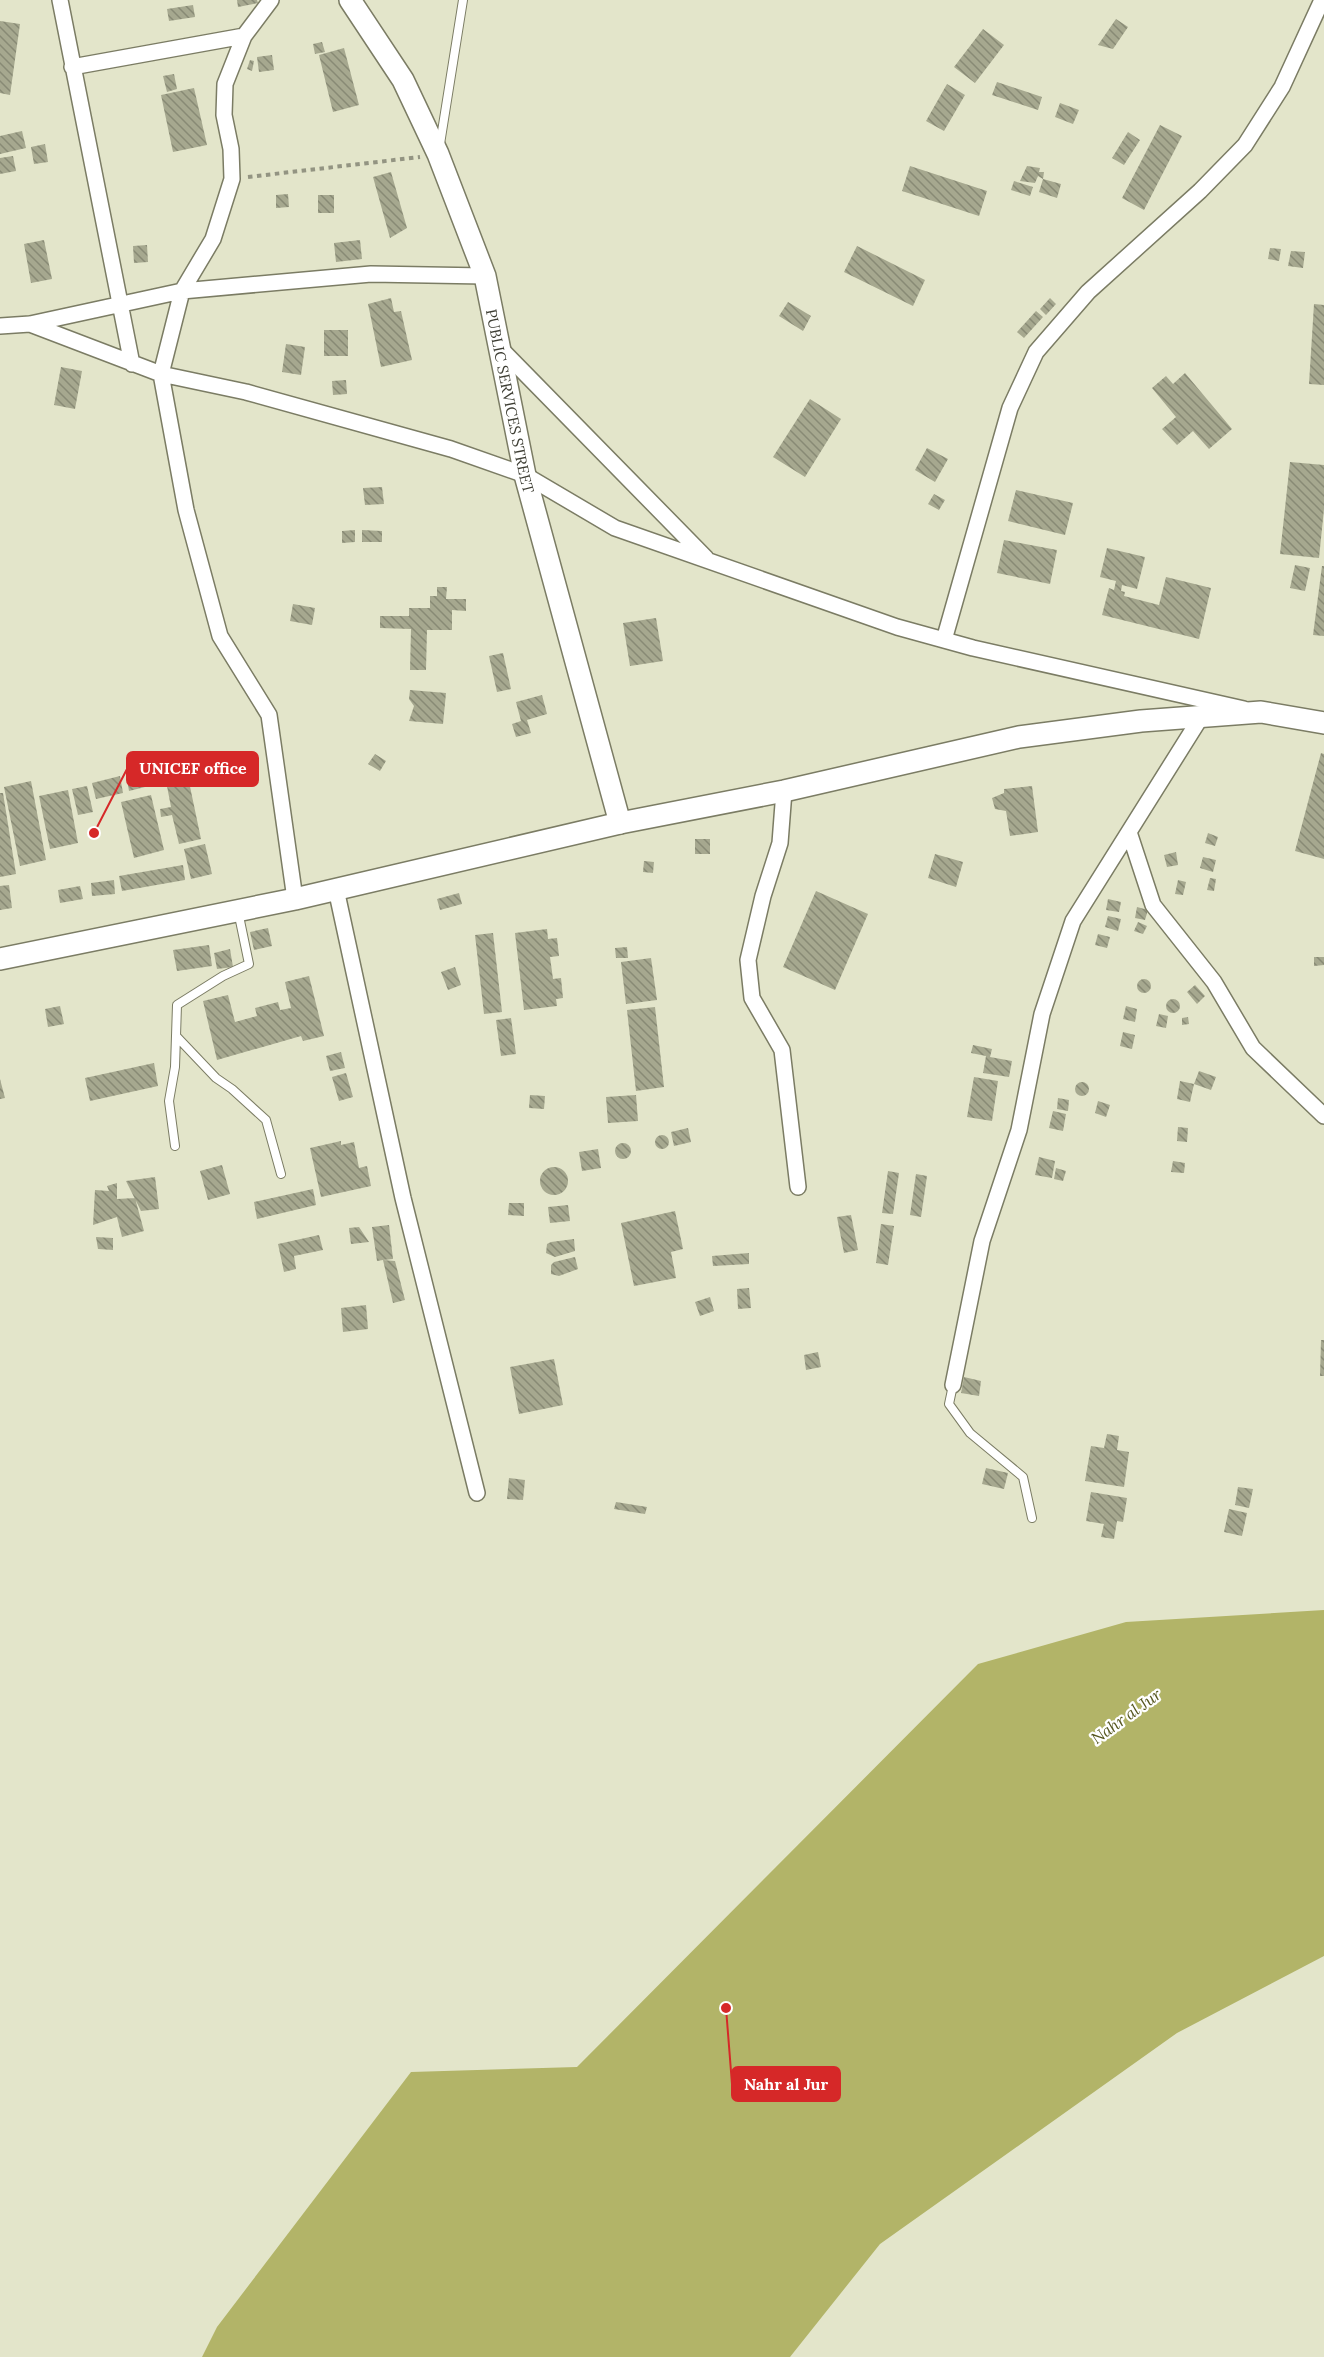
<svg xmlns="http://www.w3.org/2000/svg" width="1324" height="2357" font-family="Lora,serif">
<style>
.water{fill:#b2b468}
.building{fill:url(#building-back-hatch)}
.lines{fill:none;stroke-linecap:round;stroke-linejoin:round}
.lane-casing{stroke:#7b7c64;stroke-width:10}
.street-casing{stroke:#7b7c64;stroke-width:18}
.secondary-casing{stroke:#7b7c64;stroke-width:24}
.path{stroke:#939482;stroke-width:4;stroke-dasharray:4.5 4.5;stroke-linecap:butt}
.lane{stroke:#fff;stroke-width:8}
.street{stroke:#fff;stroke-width:15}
.secondary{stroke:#fff;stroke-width:21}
.labels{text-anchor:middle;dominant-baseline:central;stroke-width:4.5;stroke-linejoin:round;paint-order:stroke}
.street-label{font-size:15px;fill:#3d3d33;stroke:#fff}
.water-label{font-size:16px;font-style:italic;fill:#56571f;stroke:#fff}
.leader{fill:none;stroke:#d62828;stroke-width:2}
.callout-dot{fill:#d62828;stroke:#fff;stroke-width:2}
.callout{fill:#d62828;stroke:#d62828;stroke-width:2}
.callout-label{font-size:16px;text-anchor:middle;font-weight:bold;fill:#fff}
</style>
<defs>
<pattern id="building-back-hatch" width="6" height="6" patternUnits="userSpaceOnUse" patternTransform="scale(1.5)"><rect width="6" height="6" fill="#a6a88f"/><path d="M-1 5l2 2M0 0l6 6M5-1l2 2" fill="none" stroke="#888a75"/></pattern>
</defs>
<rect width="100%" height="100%" fill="#e3e5ca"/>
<path class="water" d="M1324 1610V1956L1177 2033 880 2244 790 2357H202L217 2327 411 2072 577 2067 978 1664 1126 1622Z"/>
<path class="building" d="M237 0H257L258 3 238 7Z
M193 5 195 17 169 21 167 9Z
M1116 19 1128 27 1113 49 1098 45Z
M0 21 20 24 10 95 0 93Z
M983 29 1004 45 975 83 954 67Z
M322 42 325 52 315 54 313 44Z
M344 48 359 105 333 112 319 55Z
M272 55 274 70 259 72 257 57Z
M250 60 254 61 252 71 247 69Z
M174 74 177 89 167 92 163 76Z
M997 82 1042 97 1038 110 992 95Z
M947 84 965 95 944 131 926 121Z
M194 88 207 145 173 152 161 95Z
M1060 103 1079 110 1073 124 1055 117Z
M1160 125 1182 136 1144 210 1122 198Z
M22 131 26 148 0 154V136Z
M1128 132 1140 140 1124 165 1112 158Z
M45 144 48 162 34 164 31 147Z
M13 156 16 171 0 174V158Z
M910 166 987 191 979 216 902 191Z
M1027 166 1040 168 1039 172H1044L1043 179 1061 184 1057 198 1039 192 1043 179 1038 176 1035 183 1020 181Z
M391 172 407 228 390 238 373 177Z
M1014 181 1033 187 1030 196 1011 190Z
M288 194 289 207 276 208V195Z
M318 195H334V213H318Z
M44 240 52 279 31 283 24 244Z
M360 240 362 259 336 262 334 243Z
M147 245 148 262 134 263 133 246Z
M857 246 925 280 913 306 844 272Z
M1270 248 1281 249 1279 261 1268 259Z
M1291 251 1305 252 1303 268 1288 266Z
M391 298 394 312 401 311 412 360 381 367 368 304Z
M1050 298 1056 304 1046 315 1040 309Z
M788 302 811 316 803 331 779 316Z
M1314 304 1324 305V385L1309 384Z
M1036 311 1043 317 1024 338 1017 332Z
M324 330H348V356H324Z
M286 344 305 347 301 375 282 372Z
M61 367 82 371 75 409 54 405Z
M1185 373 1232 429 1209 449 1193 431 1177 445 1162 429 1176 417 1152 388 1166 376 1173 384Z
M346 380 347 394 333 395 332 381Z
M810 399 841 419 805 477 773 457Z
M927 448 948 459 935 482 915 470Z
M1290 462 1324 465V509L1319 558 1280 554Z
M382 487 384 504 365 505 363 488Z
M1016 490 1073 503 1065 535 1008 521Z
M934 494 945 500 939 510 928 504Z
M355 530V542L342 543V531Z
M362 530 382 531V542H362Z
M1004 540 1057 550 1050 584 997 573Z
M1107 548 1145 557 1137 589 1122 585 1121 591 1125 592 1124 596 1159 605 1166 577 1211 588 1199 639 1102 615 1109 588 1114 590 1116 581 1100 577Z
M1295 565 1310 568 1305 591 1290 588Z
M1322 566H1324V636L1313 635Z
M437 587H447L446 599H466V611L452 610V630H427L426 670H410L411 629 380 628V616H409V608H430V596H437Z
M293 604 315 608 312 625 290 621Z
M656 618 663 661 630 666 623 623Z
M503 653 511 689 497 692 489 656Z
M410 690 446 693 443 724 409 721 414 706 409 699Z
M542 695 547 714 527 720 531 733 516 737 512 724 521 721 516 702Z
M1321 753 1324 754V859L1295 851Z
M375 754 386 761 380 771 368 764Z
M142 771 145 787 129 791 126 774Z
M120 776 123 793 96 799 92 783Z
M188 777 201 839 179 844 172 815 161 817 160 809 171 807 166 781Z
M31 781 46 860 20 866 4 787Z
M87 786 93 812 78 815 72 789Z
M1032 786 1038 832 1010 836 1006 811 995 809 992 798 1004 793V789Z
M68 790 78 843 50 849 39 796Z
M0 793H3L16 874 0 877Z
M151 795 164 850 134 858 121 802Z
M1208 833 1218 837 1215 846 1205 843Z
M695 839H710V854H695Z
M205 844 212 874 191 879 184 849Z
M1176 852 1178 865 1167 867 1164 855Z
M935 854 963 862 956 887 928 878Z
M1203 857 1216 860 1213 872 1200 868Z
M644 861 654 862 653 873 643 872Z
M183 865 185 880 122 891 119 876Z
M1210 878 1216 879 1214 891 1207 890Z
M114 880 115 894 92 896 91 883Z
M1178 880 1186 882 1183 895 1175 894Z
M9 885 12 908 0 910V886Z
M80 886 83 899 60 903 58 890Z
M816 891 868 914 835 990 783 967Z
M459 893 462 904 440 910 437 899Z
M1108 899 1121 902 1119 912 1106 910Z
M1137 907 1148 910 1145 920 1135 918Z
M1108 916 1121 919 1118 931 1105 927Z
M1138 922 1147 926 1143 934 1134 931Z
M268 928 272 946 254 950 250 932Z
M547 929 548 939 557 938 559 956 550 957 553 979 561 978 563 998 556 999 557 1006 524 1010 515 933Z
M493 933 502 1012 484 1014 475 935Z
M1098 934 1110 937 1107 948 1095 945Z
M209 945 212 966 177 971 173 950Z
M627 947 628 958H616L615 948Z
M230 949 233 967 217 969 214 953Z
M1314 957H1324V965L1314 966Z
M651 958 657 1000 626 1004 621 962Z
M455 967 461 985 448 990 441 972Z
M309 976 324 1036 303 1041 301 1036 217 1060 203 1001 228 995 235 1022 257 1016 255 1008 278 1002 280 1010 291 1008 285 982Z
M1137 986a7 7 0 1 1 14 0a7 7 0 1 1-14 0Z
M1195 985 1205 996 1197 1004 1187 992Z
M1166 1006a7 7 0 1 1 14 0a7 7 0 1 1-14 0Z
M60 1006 64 1024 48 1027 45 1009Z
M1126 1006 1137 1009 1135 1022 1123 1019Z
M655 1007 664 1087 636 1091 627 1010Z
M1159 1014 1168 1016 1166 1028 1156 1026Z
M1188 1017 1189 1024 1182 1025V1018Z
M511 1018 516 1054 501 1056 496 1020Z
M1123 1032 1135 1035 1132 1049 1120 1046Z
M973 1045 992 1049 990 1057 1012 1061 1009 1077 983 1073 986 1056 971 1053Z
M341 1052 345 1068 330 1071 326 1056Z
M154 1063 158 1086 90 1101 85 1078Z
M1199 1071 1216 1077 1211 1090 1194 1084Z
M346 1073 353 1097 339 1101 332 1077Z
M974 1077 998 1081 992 1121 967 1117Z
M0 1079 5 1098 0 1099Z
M1180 1081 1194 1084 1190 1102 1177 1099Z
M1075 1089a7 7 0 1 1 14 0a7 7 0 1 1-14 0Z
M530 1095 545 1096 544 1109 529 1108Z
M636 1095 638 1121 608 1123 606 1097Z
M1058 1098 1069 1100 1068 1111 1057 1109Z
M1098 1101 1110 1105 1106 1117 1095 1113Z
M1053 1111 1066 1114 1063 1131 1049 1128Z
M1178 1127 1188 1128 1187 1142 1177 1141Z
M688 1128 691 1142 674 1146 671 1132Z
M655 1142a7 7 0 1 1 14 0a7 7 0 1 1-14 0Z
M341 1141V1145L354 1142 359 1168 367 1166 371 1186 321 1197 310 1148Z
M615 1151a8 8 0 1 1 16 0a8 8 0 1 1-16 0Z
M598 1149 601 1168 582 1171 579 1152Z
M1039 1157 1055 1161 1052 1178 1035 1175Z
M1173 1161 1185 1163 1184 1173 1171 1172Z
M222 1165 230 1194 208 1200 200 1171Z
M540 1181a14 14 0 1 1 28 0a14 14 0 1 1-28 0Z
M1056 1168 1066 1171 1063 1181 1054 1179Z
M888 1171 899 1173 893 1214 882 1213Z
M916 1174 927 1176 921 1217 910 1215Z
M155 1177 159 1209 141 1211 126 1181Z
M117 1183V1199L135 1198 144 1231 122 1237 117 1217 93 1225 95 1190 109 1191 107 1186Z
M313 1189 316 1205 257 1219 254 1202Z
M509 1203H524V1216L508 1215Z
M568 1205 570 1221 550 1223 548 1207Z
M675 1211 683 1249 671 1252 676 1278 634 1286 621 1223Z
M851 1215 858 1250 844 1253 837 1217Z
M881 1224 894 1226 888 1265 876 1263Z
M389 1225 393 1259 383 1260 395 1261 405 1300 393 1303 383 1260 377 1261 372 1227Z
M359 1227 369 1242 351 1244 349 1228Z
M319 1235 323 1250 294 1256 296 1269 284 1272 278 1244Z
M96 1237 113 1238V1250L98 1249Z
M574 1239 575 1251 555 1257 546 1253 547 1244 551 1242Z
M749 1253V1264L713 1266 712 1256Z
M575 1257 578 1269 559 1276 551 1274V1265L554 1262Z
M749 1288 751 1308 738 1309 737 1289Z
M710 1297 714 1311 700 1316 695 1302Z
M366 1305 368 1329 343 1332 341 1308Z
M1321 1340H1324V1376H1320Z
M818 1352 821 1367 806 1370 804 1355Z
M554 1359 563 1405 519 1414 510 1367Z
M964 1377 981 1381 979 1396 961 1393Z
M1107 1434 1119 1436 1117 1450 1129 1452 1124 1487 1085 1481 1091 1446 1104 1448Z
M986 1468 1008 1473 1004 1489 982 1484Z
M509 1478 525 1480 523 1500 507 1499Z
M1238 1487 1253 1489 1249 1508 1235 1505Z
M1091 1492 1127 1498 1123 1522 1117 1521 1114 1539 1101 1537 1104 1524 1086 1521Z
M616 1502 647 1507 645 1514 614 1509Z
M1229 1509 1247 1513 1242 1536 1224 1532Z"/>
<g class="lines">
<defs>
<path id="lane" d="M440 144 463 0
M177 1037 216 1078 232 1089 266 1120 281 1174
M175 1146 169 1101 175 1067 177 1005 223 976 249 964 238 911
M953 1385 949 1404 970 1433 1023 1477 1032 1518"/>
<path id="street" d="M60 0 132 364
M271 0 244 36 225 84 224 115 231 149 232 179 213 239 182 291 161 374 186 510 220 636 269 715 295 899
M72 67 244 36
M30 324 161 374 246 392 451 449 525 475 615 528 897 627 973 648 1244 709
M0 326 30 324 182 291 371 274 485 276
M500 348 706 558
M944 640 1010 408 1036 352 1088 292 1200 191 1245 145 1282 87 1322 0
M784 791 780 843 763 896 748 960 752 998 782 1050 798 1187
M1129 832 1153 905 1214 982 1253 1048 1324 1116
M336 889 403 1198 477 1493
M953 1385 982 1241 1019 1130 1042 1014 1073 921 1201 717"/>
<g id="secondary">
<path id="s1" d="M350 0 403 80 438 154 485 276 525 475 620 823"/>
<path d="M0 959 295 899 620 823 784 791 1019 737 1141 721 1261 712 1324 723"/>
</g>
</defs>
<use href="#lane" class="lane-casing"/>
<use href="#street" class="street-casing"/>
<use href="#secondary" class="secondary-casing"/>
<path class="path" d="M248 177 420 157"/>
<use href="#lane" class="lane"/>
<use href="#street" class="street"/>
<use href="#secondary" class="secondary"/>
</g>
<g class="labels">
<g class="street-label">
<text stroke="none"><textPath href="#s1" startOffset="436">PUBLIC SERVICES STREET</textPath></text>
</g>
<g class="water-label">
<text transform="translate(1126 1716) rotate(-36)">Nahr al Jur</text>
</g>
</g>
<path class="leader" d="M94 833L127 769M726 2008L732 2084"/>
<g class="callout-dot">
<circle cx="94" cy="833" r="6"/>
<circle cx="726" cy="2008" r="6"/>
</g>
<g class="callout">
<rect x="127" y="752" width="131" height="34" rx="6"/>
<rect x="732" y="2067" width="108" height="34" rx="6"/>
</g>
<g class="callout-label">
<text x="193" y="774">UNICEF office</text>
<text x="786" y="2090">Nahr al Jur</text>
</g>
</svg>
